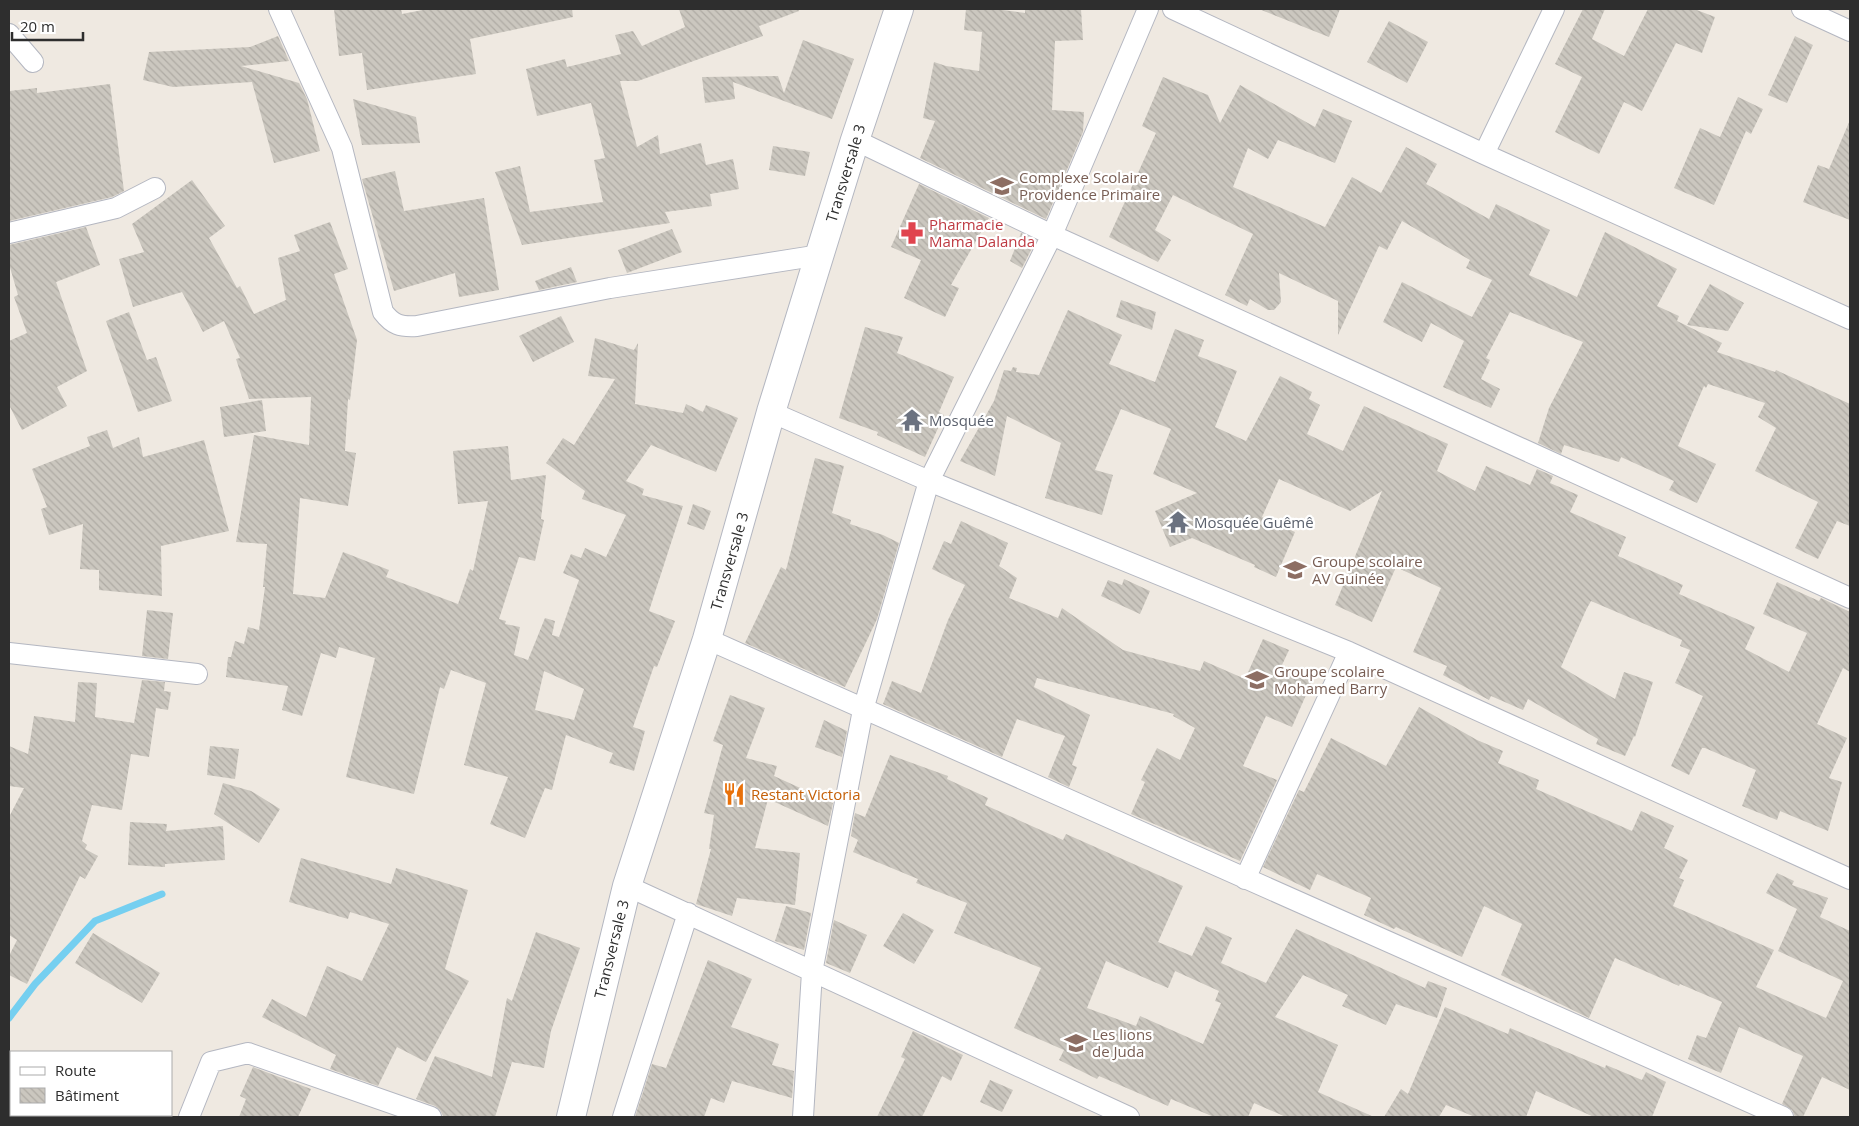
<svg xmlns="http://www.w3.org/2000/svg" width="1859" height="1126" font-family="'Open Sans',sans-serif">
<style>
.lines{fill:none;stroke-linecap:round;stroke-linejoin:round}
.stream{stroke:#75cff0;stroke-width:7}
.building{fill:url(#building-back-hatch);fill-rule:evenodd}
.minor-casing{stroke:#b4b7c1;stroke-width:22}
.secondary-casing{stroke:#b4b7c1;stroke-width:30}
.minor{stroke:#fff;stroke-width:20}
.secondary{stroke:#fff;stroke-width:28}
.labels{text-anchor:middle;dominant-baseline:central;stroke-width:4.5;stroke-linejoin:round;paint-order:stroke}
.street-label{font-size:15px;fill:#2e2e2e;stroke:#fff}
.education-label{font-size:15px;fill:#785e54;stroke:#fff;text-anchor:start}
.health-label{font-size:15px;fill:#be3a42;stroke:#fff;text-anchor:start}
.worship-label{font-size:15px;fill:#5b616d;stroke:#fff;text-anchor:start}
.food-label{font-size:15px;fill:#c56008;stroke:#fff;text-anchor:start}
</style>
<defs>
<pattern id="building-back-hatch" width="6" height="6" patternUnits="userSpaceOnUse" patternTransform="scale(1.25)"><rect width="6" height="6" fill="#cbc7bf"/><path d="M-1 5l2 2M0 0l6 6M5-1l2 2" fill="none" stroke="#afaba4"/></pattern>
</defs>
<rect width="100%" height="100%" fill="#efe9e1"/>
<g class="lines">
<path class="stream" d="M9 1018 35 984 95 921 162 894"/>
</g>
<path class="building" d="M334 9H401L402 14 428 9H572L573 17 470 39 476 74 367 90 362 53 339 56Z
M679 9H798L799 11 759 26 763 36 638 81H620L637 147 658 135 660 154 701 143 706 165 733 159 739 189 710 194 712 206 665 212 670 223 522 245 495 172 520 166 530 212 603 202 594 160 605 158 591 103 537 116 526 69 565 59 567 67 621 54 615 35 633 31 642 46 685 27Z
M966 9H995L1025 13V9H1081L1083 40 1055 41 1052 110 1084 112 1083 132 1046 219 920 158 935 121 923 118 934 62 946 66 979 71 982 32 964 30Z
M1259 9H1340L1329 37Z
M1583 9H1605L1592 39 1624 56 1648 9H1694L1715 17 1702 53 1676 43 1642 111 1624 102 1599 154 1555 132 1582 77 1555 64Z
M1389 21 1428 42 1407 83 1367 62Z
M278 36 289 61 241 66 299 83 307 99 320 151 274 163 252 82 173 87 143 80 149 52 250 47Z
M1795 36 1813 45 1787 103 1768 95Z
M803 40 854 59 832 119 733 82 735 99 705 103 702 77 778 76 784 93Z
M1163 77 1208 95 1220 123 1240 85 1315 127 1323 109 1352 121 1335 163 1278 140 1268 159 1248 148 1233 187 1325 227 1352 177 1381 193 1406 147 1437 164 1426 184 1489 219 1496 204 1550 230 1529 275 1577 297 1605 232 1677 269 1657 306 1679 316 1677 321 1722 343 1717 352 1775 372 1776 370 1850 404V526L1837 521 1818 559 1795 548 1818 502 1755 471 1776 428 1758 417 1765 403 1708 384 1706 388 1704 386 1678 446 1716 464 1697 503 1669 490 1674 481 1621 457 1619 462 1564 445 1561 454 1538 443 1549 408 1583 342 1510 312 1486 358 1490 360 1481 379 1500 389 1491 408 1443 387 1464 341 1431 323 1422 342 1383 322 1402 282 1472 317 1492 280 1466 268 1470 260 1402 221 1387 250 1379 246 1338 335V301L1279 273 1281 302 1274 310H1268L1250 299 1247 306 1225 295 1253 234 1173 195 1155 230 1171 240 1158 262 1109 237 1156 133 1142 126Z
M110 84 124 191 112 197 9 221V91L37 88V93Z
M1738 97 1763 109 1751 134 1746 131 1714 205 1674 188 1700 128 1720 137Z
M353 99 416 117 420 143 362 145Z
M1850 120V220L1803 202 1818 165 1829 169Z
M773 146 810 152 805 176 769 170Z
M395 171 404 211 484 198 499 290 459 297 455 273 394 291 362 179Z
M192 180 225 226 209 238 237 288 240 286 254 314 286 300 278 258 300 251 294 235 330 222 348 269 334 274 357 340 350 400 348 399 345 451 356 453 348 506 300 498 293 594 325 598 343 552 389 570 386 577 458 604 470 569 473 571 488 501 458 504 453 451 508 446 511 480 546 475 541 519 544 520 535 561 519 557 499 619 506 621 505 624 520 627 514 655 528 660 545 618 555 621 552 635 559 637 579 580 563 573 571 554 581 558 585 548 606 557 626 515 582 499 585 491 546 463 563 438 574 445 615 379 588 376 595 338 634 350 638 343 635 404 683 413 686 404 703 412 706 405 738 418 716 472 651 445 626 481 644 489 642 495 683 506 649 611 675 621 657 667 654 666 633 727 645 731 634 771 609 763 613 753 566 735 552 790 545 788 525 838 490 824 508 777 464 765 486 683 451 670 444 689 440 687 414 794 346 777 375 658 339 647 336 658 321 653 302 716 282 710 288 686 226 677 228 657H231L235 641 244 644 248 627 259 630 265 587H263L267 544 236 542 254 435 309 445 311 397 249 399 236 359 240 358 224 321 203 332 182 292 133 307 119 259 144 252 132 224ZM544 671 584 689 574 720 535 710Z
M919 184 989 218 951 285 959 288 945 317 904 298 921 260 891 247Z
M86 227 100 265 56 282 87 371 57 387 67 406 22 430 9 405V341L27 333 14 297 18 295 9 264V245Z
M672 229 682 252 627 273 618 250Z
M1021 233 1036 240 1022 268 1010 261Z
M571 267 577 282 539 290 535 281Z
M1710 284 1744 303 1728 331 1687 325Z
M1121 300 1156 312 1152 330 1116 317Z
M1068 310 1122 335 1109 364 1155 382 1175 329 1204 340 1198 356 1237 371 1215 427 1246 441 1280 376 1312 392 1309 399 1320 405 1307 434 1343 451 1364 406 1448 444 1437 471 1475 491 1486 466 1530 485 1537 469 1553 476 1550 483 1578 495 1570 512 1626 537 1618 556 1683 585 1679 594 1755 627 1745 649 1789 672 1807 633 1763 614 1777 582 1819 601 1821 598 1850 612V672L1843 668 1817 724 1847 738 1829 778 1842 782 1828 831 1780 811 1777 820 1742 806 1756 770 1705 748H1702L1689 775 1671 766 1703 696 1675 683 1690 650 1680 646 1682 640 1591 601 1586 610 1561 667 1615 699 1624 672 1653 682 1635 737 1634 736 1625 756 1596 744 1598 739 1528 699 1523 710 1491 696 1489 700 1443 675 1447 666 1413 652 1441 588 1396 567 1372 622 1335 605 1382 491 1350 511 1279 479 1262 517 1295 532 1276 577 1254 567 1255 565 1192 538 1170 547 1155 511 1197 493 1153 474 1171 429 1121 409 1095 470 1113 475 1102 515 1045 498 1061 443 1007 416 995 476 960 461 994 401 1004 370 1011 371 1013 367 1017 368 1016 372 1039 375Z
M129 312 147 360 156 357 172 401 138 412 106 321Z
M561 316 574 342 533 362 519 336Z
M865 327 903 337 897 353 954 377 939 412 944 415 925 457 877 435 878 432 839 418Z
M262 400 266 431 224 437 220 407Z
M107 430 113 448 139 437 143 457 204 440 229 531 161 546 162 596 99 590V570L80 569 83 524 49 535 41 509 47 507 32 469 90 446 87 437Z
M815 458 844 466 832 513 851 520 850 524 883 535 899 543 877 619 845 687 745 643 781 567 786 570Z
M693 504 711 511 704 530 687 524Z
M961 521 1008 543 999 566 1017 578 1009 598 1058 618 1062 608 1123 650 1200 671 1204 661 1245 679 1263 639 1289 650 1282 665 1313 679 1292 727 1266 716 1243 766 1277 780 1240 861 1131 814 1145 782 1141 780 1157 748 1180 760 1195 728 1173 716 1174 714 1037 678 1034 687 1090 715 1072 765 1077 767 1069 787 1048 777 1065 736 1017 719 1002 757 883 704 892 681 921 693 948 620 965 585 932 569 944 541 951 544Z
M1124 579 1150 591 1140 614 1101 596 1108 580 1122 585Z
M147 610 173 613 168 659 142 656Z
M142 680 165 682 164 691 171 692 168 710 156 708 149 757 131 754 122 810 92 805 82 841 87 845 85 849 98 856 85 879 80 876 27 984 9 975V956L17 940 9 935V817L24 788 9 786V746L28 754 34 716 75 722 78 682 97 683 95 717 134 723Z
M730 695 765 708 746 758 777 766 774 776 833 803 828 826 768 799 755 848 800 853 795 905 737 898 732 916 696 904 711 849H709L714 815 704 813 723 745 713 741Z
M1419 707 1477 740 1503 751 1498 763 1539 780 1536 789 1632 831 1641 811 1674 826 1664 848 1688 860 1679 878 1684 880 1673 906 1774 950 1756 987 1826 1018 1843 981 1778 951 1797 909 1766 893 1777 873 1794 881 1792 885 1828 898 1820 917 1850 931V1090L1822 1077 1803 1117H1795L1792 1110 1782 1104 1803 1056 1739 1027 1721 1073 1688 1059 1697 1035 1706 1038 1722 1002 1680 984 1679 986 1615 958 1589 1018 1501 975 1522 924 1484 906 1462 957 1396 927 1394 929 1364 915 1371 898 1317 874 1310 890 1263 867 1299 790 1304 792 1331 738 1386 766Z
M824 720 847 731 842 757 815 747Z
M210 746 239 749 235 779 207 775Z
M890 755 948 776 947 779 988 798 985 805 1063 840 1066 834 1183 886 1158 942 1192 956 1206 926 1232 938 1221 963 1266 983 1296 929 1425 988 1428 981 1447 988 1437 1018 1396 1004 1386 1025 1342 1006 1348 995 1303 975 1275 1017 1338 1045 1318 1092 1374 1117H1286L1254 1103 1248 1117H1214L1171 1099 1168 1106 1099 1076 1097 1079 1059 1060 1064 1050 1014 1028 1041 968 954 933 967 903 916 883 918 879 853 852 858 840 851 836 855 813 865 817ZM1106 961 1168 988 1175 971 1219 991 1215 1001 1221 1003 1203 1044 1140 1016 1136 1026 1087 1008Z
M223 783 251 791 280 809 259 843 214 814Z
M130 822 167 824 166 831 223 826 225 860 165 864V867L128 865Z
M301 858 391 884 396 868 468 890 445 969 469 981 426 1062 397 1047 378 1086 330 1069 336 1055 262 1017 272 999 306 1017 327 966 362 981 389 924 350 912 348 919 289 902Z
M786 906 811 913 804 950 775 941Z
M903 913 934 930 914 964 883 946Z
M834 920 867 935 850 973 826 963Z
M536 932 580 948 551 1031 544 1068 512 1062 495 1117 443 1116 440 1110 435 1106 416 1099 435 1056 492 1077 507 998 512 1001Z
M93 933 160 973 142 1003 75 963Z
M708 960 752 979 731 1027 779 1044 772 1065 794 1071 792 1098 732 1081 724 1103 711 1098 704 1117H635L652 1064 666 1068Z
M1445 1007 1508 1034 1510 1028 1605 1068 1606 1065 1642 1080 1646 1072 1666 1082 1652 1117H1594L1536 1091 1526 1117H1475L1446 1105 1439 1117H1384L1401 1089 1408 1094Z
M913 1031 963 1055 951 1081 942 1076 922 1117H877L905 1059 901 1057Z
M253 1067 311 1089 298 1117H239L246 1099 240 1096Z
M990 1080 1013 1090 1002 1112 980 1102Z"/>
<g class="lines">
<defs>
<path id="minor" d="M279 9 342 148 383 312C393 325 400 327 417 326L610 288 820 255
M1173 9 1484 154 1850 319
M1802 9 1850 31
M9 34 33 62
M855 140 1052 235 1850 598
M1484 154 1554 9
M9 233 116 208 155 188
M771 412 929 481 1349 652 1850 879
M707 639 1783 1117
M9 653 197 674
M1245 879 1349 652
M627 886 1129 1117
M189 1117 211 1062 248 1053 431 1117
M623 1117 688 913
M803 1117 812 972 863 710 929 481 1052 235 1148 9"/>
<path id="secondary" d="M571 1117 627 886 707 639 771 412 855 140 899 9"/>
</defs>
<use href="#minor" class="minor-casing"/>
<use href="#secondary" class="secondary-casing"/>
<use href="#minor" class="minor"/>
<use href="#secondary" class="secondary"/>
</g>
<defs>
<symbol id="school-bare" viewBox="-9 -9 18 18"><path d="M0-5L7-2L0 1L-7-2ZM-4 1L0 2.5L4 1V4Q0 6-4 4Z" fill="#8d6e63" stroke="#fff" stroke-width="2.5" paint-order="stroke"/></symbol>
<symbol id="pharmacy-bare" viewBox="-9 -9 18 18"><path d="M-2-6h4v4h4v4h-4v4h-4v-4h-4v-4h4Z" fill="#e0444e" stroke="#fff" stroke-width="2.5" paint-order="stroke"/></symbol>
<symbol id="temple-bare" viewBox="-9 -9 18 18"><path d="M0-6L5-2H3V0L6.5 2.5H4V6H1.5V3h-3V6H-4V2.5H-6.5L-3 0V-2H-5Z" fill="#6b7280" stroke="#fff" stroke-width="2.5" paint-order="stroke"/></symbol>
<symbol id="restaurant-bare" viewBox="-9 -9 18 18"><path d="M-5-6h1v4h1v-4h1v4h1v-4h1v5L-1.5 .5V6h-2V.5L-5-1ZM5-6V6H3V1.5H1.5Q1.5-4 5-6Z" fill="#e8710a" stroke="#fff" stroke-width="2.5" paint-order="stroke"/></symbol>
</defs>
<g fill-rule="evenodd">
<use href="#school-bare" x="986" y="170" width="32" height="32"/>
<use href="#pharmacy-bare" x="896" y="217" width="32" height="32"/>
<use href="#temple-bare" x="896" y="404" width="32" height="32"/>
<use href="#temple-bare" x="1162" y="506" width="32" height="32"/>
<use href="#school-bare" x="1279" y="554" width="32" height="32"/>
<use href="#school-bare" x="1241" y="664" width="32" height="32"/>
<use href="#restaurant-bare" x="718" y="778" width="32" height="32"/>
<use href="#school-bare" x="1060" y="1027" width="32" height="32"/>
</g>
<g class="labels">
<g class="street-label">
<text transform="translate(845 173) rotate(-73)">Transversale 3</text>
<text transform="translate(729 561) rotate(-74)">Transversale 3</text>
<text transform="translate(611 949) rotate(-76)">Transversale 3</text>
</g>
<g class="education-label">
<text x="1019" y="177">Complexe Scolaire<tspan x="1019" dy="17">Providence Primaire</tspan></text>
<text x="1312" y="561">Groupe scolaire<tspan x="1312" dy="17">AV Guinée</tspan></text>
<text x="1274" y="671">Groupe scolaire<tspan x="1274" dy="17">Mohamed Barry</tspan></text>
<text x="1092" y="1034">Les lions<tspan x="1092" dy="17">de Juda</tspan></text>
</g>
<g class="health-label">
<text x="929" y="224">Pharmacie<tspan x="929" dy="17">Mama Dalanda</tspan></text>
</g>
<g class="worship-label">
<text x="929" y="420">Mosquée</text>
<text x="1194" y="522">Mosquée Guêmê</text>
</g>
<g class="food-label">
<text x="751" y="794">Restant Victoria</text>
</g>
</g>
<rect width="1859" height="1126" fill="none" stroke="#2e2e2e" stroke-width="20"/>
<rect x="10" y="1051" width="162" height="65" fill="#ffffff" stroke="#ababab"/>
<rect x="20" y="1067" width="25" height="8" fill="#ffffff" stroke="#ababab"/>
<text x="55" y="1076" font-size="15" fill="#2e2e2e">Route</text>
<rect x="20" y="1088" width="25" height="15" fill="url(#building-back-hatch)" stroke="#ababab"/>
<text x="55" y="1101" font-size="15" fill="#2e2e2e">Bâtiment</text>
<path d="M12 32v8h71v-8" fill="none" stroke="#2e2e2e" stroke-width="2.5"/>
<text x="20" y="32" font-size="15" fill="#2e2e2e" stroke="#ffffff" stroke-width="4" paint-order="stroke">20 m</text>
</svg>
